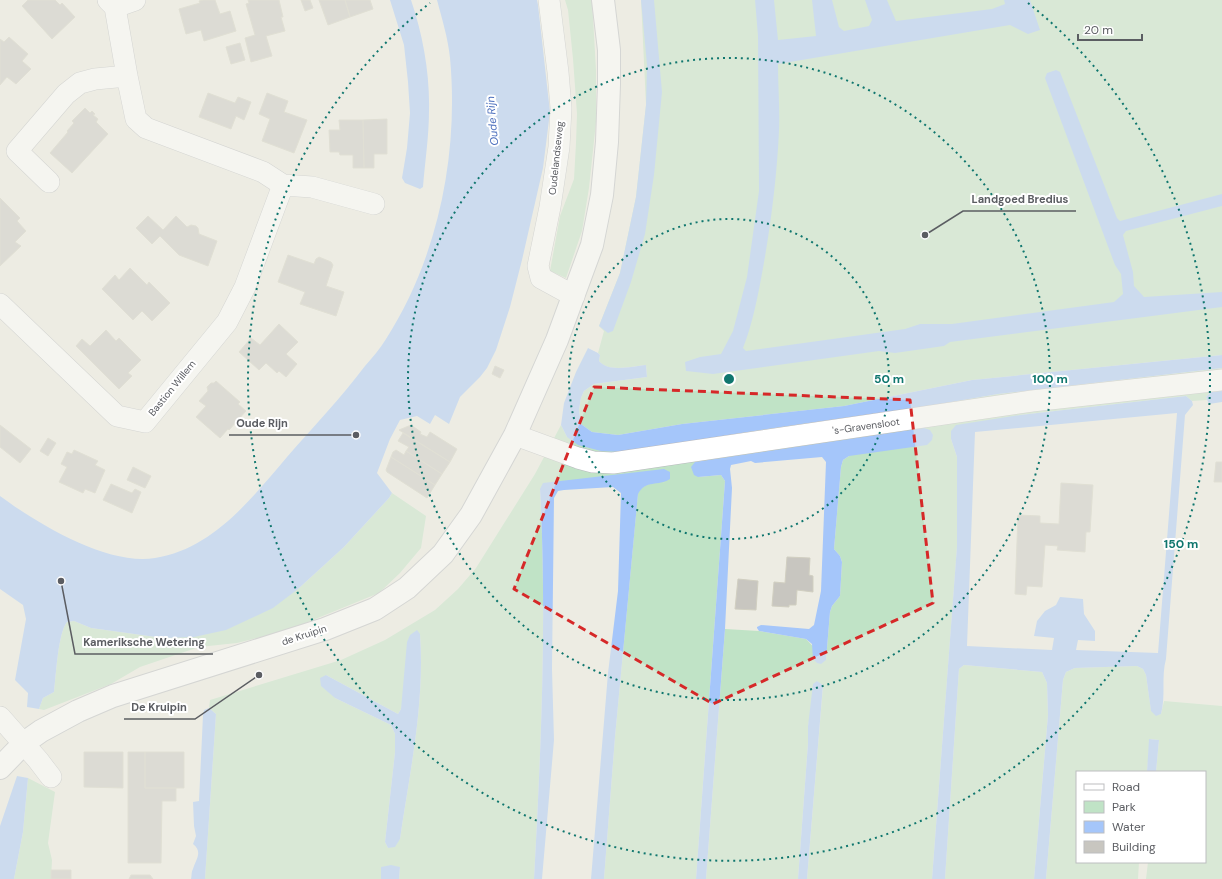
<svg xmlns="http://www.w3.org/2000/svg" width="1222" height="879" font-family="'DM Sans',sans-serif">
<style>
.green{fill:#c0e3c6;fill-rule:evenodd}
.water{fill:#a5c6fa;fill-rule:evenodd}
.building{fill:#c8c6c0;stroke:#d1cfc1}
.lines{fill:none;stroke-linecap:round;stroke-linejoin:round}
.street-casing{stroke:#b8b9be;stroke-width:22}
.secondary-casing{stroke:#b8bac0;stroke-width:24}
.street{stroke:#fff;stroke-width:21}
.secondary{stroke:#fff;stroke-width:22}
.marked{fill:none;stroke:#d62828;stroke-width:3;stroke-dasharray:8 5;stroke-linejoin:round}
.ring{fill:none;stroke:#0f766e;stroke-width:2;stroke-dasharray:2 4}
.labels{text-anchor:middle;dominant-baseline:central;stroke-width:4;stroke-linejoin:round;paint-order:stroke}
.street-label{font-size:10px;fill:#5b5d62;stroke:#fff}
.water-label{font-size:11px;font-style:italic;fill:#496dbc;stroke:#fff}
.centre{fill:#0f766e;stroke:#fff;stroke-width:2}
.ring-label{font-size:12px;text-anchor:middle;font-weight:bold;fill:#0f766e;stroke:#fff;stroke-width:4;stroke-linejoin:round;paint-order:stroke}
.leader{fill:none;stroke:#5b5d62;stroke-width:1.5}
.callout-dot{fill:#5b5d62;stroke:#fff;stroke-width:1.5}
.callout-label{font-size:11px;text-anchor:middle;font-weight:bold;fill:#5b5d62;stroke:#fff;stroke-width:4;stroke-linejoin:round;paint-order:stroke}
</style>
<rect width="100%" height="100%" fill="#edece3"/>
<path class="green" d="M565 0H592L596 70V122L589 188 582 231 566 278 550 271 560 216 574 179 576 143 577 114 573 59 568 10Z
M641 0H1222V355L972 380 844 406 682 424 618 435 592 432 581 424 579 410 581 398 584 391 594 384 647 377 646 365C632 366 608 373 599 361L600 355 598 353 604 331 599 326 620 273 636 197 646 105Z
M1222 368V391L1211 392 1206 397 1207 400 1192 401 1186 396 1020 415 951 439 957 457V547L932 879H807L823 686 817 681 808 726V743L798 879H706L725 629 759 631 806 639 826 660 830 612 832 606 840 596 842 562 840 556 834 549 841 467 843 460 849 456 730 458 695 462 698 477 721 475 725 481 696 879H604L615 737 638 493C645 482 653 483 666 482L540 489C547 619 541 749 534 879H399L400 867H381V879H205L216 714 209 708 210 700 341 660 385 640 435 610 458 589 476 568 535 474 561 425 567 437 671 445 754 431 934 405 998 394ZM420 634C425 703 410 771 400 839L388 848 385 842 395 752V734L391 725 335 698 326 675 398 714 401 709Z
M392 493 426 516 421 548 400 573 379 593 286 631 237 643 199 647 140 667 111 684 44 710 39 709 43 698 54 692C56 676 58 633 67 622L74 621 91 628 163 638 298 589 344 547 389 498Z
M964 665 1042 672 1047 683 1048 715 1034 879H945L959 669Z
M1137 666 1143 669 1146 675 1151 710 1156 715 1161 714 1164 701 1222 706V879H1146L1148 862H1205V772H1156L1159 740 1150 739 1147 772H1077V862H1139L1138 879H1046L1063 680 1066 672 1075 668Z
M28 778 55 792 48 843 52 860 51 879H14L23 832Z"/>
<path class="water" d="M390 0H411C423 35 430 75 429 111 429 136 425 162 423 187L420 189 405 183 402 178 407 148 410 113 408 82 404 45Z
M437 0H537L538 5 550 112 543 168 522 260 510 307 496 350 487 368 480 377 460 397 449 424 435 415 430 424 417 416 400 420 390 439 377 473 392 493 389 498 344 547 298 589 273 608 226 630 194 637 163 638 91 628 74 621 67 622C58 633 56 676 54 692L43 698 39 709 27 707 28 693 15 680 26 619 23 605 0 589V496C38 524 108 566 155 558 213 549 252 498 287 457 313 427 341 398 365 366 372 358 380 349 386 339 438 258 459 154 450 58 448 38 442 19 437 0Z
M641 0H654L662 92 654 175 645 234 631 282 613 331 608 333 599 326 620 273 636 197 646 105 647 65Z
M755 0H774L778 40 816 36 812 0H832L839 27 844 31 869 26 872 20 865 0H887L896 21 992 9 1005 4 1004 0H1030L1040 30 1028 34 1010 25 778 64C778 86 780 109 779 131 777 175 771 224 763 268 758 295 753 323 743 348L746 351 905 329 920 324H952L1114 302 1123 294 1121 274 1115 265 1045 78 1047 73 1056 70 1060 72 1117 218 1120 221 1222 194V206L1126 231 1123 235 1133 272 1134 286 1144 297 1222 292V307L950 342 944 346 895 353 879 351 713 374 686 371 685 362 700 357 721 354 733 331 747 277 759 191 758 36Z
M588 348 598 353 600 355 599 361C609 373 632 366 646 365L647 377 594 384 584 391 581 398 579 410 581 424 592 432 618 435 682 424 844 406 972 380 1222 355V368L998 394 934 405 754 431 624 452 601 451 578 445 567 437 561 425 564 403 576 372Z
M1222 391V402L1209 404 1206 397 1211 392Z
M1186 396 1192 401 1193 405 1185 415 1166 659C1161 677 1166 696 1161 714L1156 716 1151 711 1146 675 1143 669 1137 666 1075 668 1066 672 1063 680 1046 879H1034L1048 715 1047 683 1042 672 964 665 959 669 945 879H932L957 546V457L951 439V431L956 425 1020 415ZM1177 413 1158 653 1076 650 1078 640 1095 641V631L1084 614 1083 599 1060 597 1056 605 1045 611 1037 621 1034 636 1054 638 1052 650 967 646 975 432Z
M924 428 930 430 933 435 932 440 927 445 849 456 843 460 841 467 834 549 840 556 842 562 840 596 832 606 830 612 826 660 821 664 817 663 813 659 812 644 806 639 759 631 757 628V627L761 625 809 629 814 625 821 591 826 462 822 457 755 463 751 461 731 465 730 469 732 488 725 629 706 879H696L725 481 721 475 698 477 694 475 691 467 695 462Z
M664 469 670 472V479C658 487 646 479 638 494L615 737 604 879H591L608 673 618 591 621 493 613 487 564 490 558 491 554 498 552 669 554 740 542 879H534C541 749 547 619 540 489L543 483Z
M417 630 420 634C425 703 410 771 400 839L395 847 388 848 385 842 395 752V734L391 725 335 698 321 686 320 678 326 675 398 714 401 709 407 642 410 635Z
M817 681 823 685 807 879H798L808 743V726L813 684Z
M209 708 216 714 205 879H191C192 876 191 872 193 869 196 859 203 852 193 844L196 836 194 826 193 802 199 801 203 715 204 710Z
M1149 739 1159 740 1156 772H1147Z
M17 776 28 778 23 832 14 879H0V826Z
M391 865 400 867 399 879H381V867Z"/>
<path class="building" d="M28 0H55L60 5 62 3 75 17 52 39 22 6Z
M203 0H215L220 14 230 11 236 31 204 41 201 30 186 34 179 9 200 3 199 1Z
M248 0H279L283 17H281L285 31 266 36 272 56 251 62 245 38 255 35 246 4 249 3Z
M301 0H310L313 8 305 11Z
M319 0H345L350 17 328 25Z
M345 0H370L373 9 350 17Z
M9 37 28 54 22 61 31 69 16 84 7 77 0 85V39L4 42Z
M240 43 245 60 231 64 226 47Z
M208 93 235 103 238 97 251 102 244 120 236 116 231 129 199 117Z
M267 93 288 101 284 112 307 120 294 153 262 141 270 119 259 114Z
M85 108 90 113 92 111 95 114 93 115 98 119 96 122 108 134 72 173 50 153 68 132 67 131 74 123 72 121Z
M387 119V154H374V168H364L363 120Z
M339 120H363L364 168H353V155H340L339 152H330L329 130H340Z
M0 198 20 218 17 221 26 231 15 242 21 246 0 266Z
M148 216 163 230 176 216 187 227 191 225 196 226 198 228 199 234 217 241 208 266 179 255 160 236 152 244 136 228Z
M288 255 314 264 316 259 319 257 331 262 333 265 326 286 344 292 336 316 300 304 305 292 278 282Z
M130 268 147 285 149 282 170 303 152 321 142 311 133 320 102 289 115 275 119 280Z
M279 324 298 342 286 354 297 364 286 377 279 371 277 373 266 363 259 370 239 352 251 338 260 345Z
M106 330 116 341 119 338 141 360 128 373 132 376 119 389 76 346 82 339 90 346Z
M495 366 504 370 500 378 492 374Z
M216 381 240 402 238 404 246 411 229 430 228 429 220 438 196 417 206 406 199 401 208 391 207 387 211 383H214Z
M0 425 31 449 20 463 0 447Z
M411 425 421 432 420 434 427 437 430 432 457 449 450 462 399 430Z
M403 433 450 462 442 474 406 451 409 447 398 441Z
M48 438 56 443 48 456 40 451Z
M74 450 98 461 95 465 105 470 95 493 85 489 83 493 59 482 67 467 61 464 67 452 72 454Z
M396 450 404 455 406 451 442 474 435 485 391 457 393 452Z
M391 457 435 485 427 498 387 472 386 470Z
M1216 462H1222V482H1214Z
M133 467 151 476 145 488 127 480Z
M1061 483 1093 485 1090 532H1086L1085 552 1057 550 1058 546 1045 545 1042 587 1027 586 1026 595 1015 594 1018 515 1040 516V523L1059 524Z
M111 484 132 493 135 489 141 492 132 513 103 500Z
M787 557 810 558 809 575 813 576V592L797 590 796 605H789V607L772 606 774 582 785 583Z
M738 579 758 581 756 610 735 609Z
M84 752H123V788L84 787Z
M128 752H145V788H176V801H162L161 863H128Z
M145 752H184V788H145Z
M51 870H71V879H51Z
M131 875H150L153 879H129Z"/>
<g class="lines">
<defs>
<path id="street" d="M108 0 115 7 127 76 136 119 146 128 263 172 283 185 312 187 374 204
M549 0 558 72 561 108 559 147 550 207 538 266 541 278 574 296
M115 7 135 0
M49 182 17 151 66 94 80 83 95 79 127 76
M0 304 117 416 145 422 227 322 245 287 283 185
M515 435 578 458 593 462 613 463 1032 401 1222 380
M0 717 38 760 51 777"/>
<path id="secondary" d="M0 768 24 743 41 731 78 711 113 696 325 629 375 609 407 588 443 554 471 515 515 435 557 340 592 245 602 195 607 142 609 84V50L603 0"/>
</defs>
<use href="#street" class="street-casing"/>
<use href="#secondary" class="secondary-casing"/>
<use href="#street" class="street"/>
<use href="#secondary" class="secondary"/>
</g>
<path d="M0 0H1222V879H0ZM594 387 910 400 933 603 713 704 514 589Z" fill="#edece3" fill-opacity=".55" fill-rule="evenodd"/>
<path class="marked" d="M594 387 910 400 933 603 713 704 514 589Z"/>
<g class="ring">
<circle cx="729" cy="379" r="160"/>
<circle cx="729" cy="379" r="321"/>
<path d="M1028 3A481 481 0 1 1 430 3"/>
</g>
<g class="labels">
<g class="street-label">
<text transform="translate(556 158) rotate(-84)">Oudelandseweg</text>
<text transform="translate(172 388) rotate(-51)">Bastion Willem</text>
<text transform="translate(866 426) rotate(-8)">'s-Gravensloot</text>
<text transform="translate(304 635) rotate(-18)">de Kruipin</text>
</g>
<g class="water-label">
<text transform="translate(492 121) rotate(-95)">Oude Rijn</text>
</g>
</g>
<circle cx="729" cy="379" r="6" class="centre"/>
<g class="ring-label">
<text x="889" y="383">50 m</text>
<text x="1050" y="383">100 m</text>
<text x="1181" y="548">150 m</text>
</g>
<path class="leader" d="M925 235L963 211H1076M356 435L296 435H229M61 581L75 654H213M259 675L195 719H124"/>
<g class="callout-dot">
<circle cx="925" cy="235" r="4"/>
<circle cx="356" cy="435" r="4"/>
<circle cx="61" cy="581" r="4"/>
<circle cx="259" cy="675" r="4"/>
</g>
<g class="callout-label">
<text x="1020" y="203">Landgoed Bredius</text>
<text x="262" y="427">Oude Rijn</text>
<text x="144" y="646">Kameriksche Wetering</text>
<text x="159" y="711">De Kruipin</text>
</g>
<rect x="1076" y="771" width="130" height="92" fill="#ffffff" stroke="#bdbec0"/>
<rect x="1084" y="784" width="20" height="6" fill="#ffffff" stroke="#bdbec0"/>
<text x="1112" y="791" font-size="12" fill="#5b5d62">Road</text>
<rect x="1084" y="801" width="20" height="12" fill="#c0e3c6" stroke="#bdbec0"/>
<text x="1112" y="811" font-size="12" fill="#5b5d62">Park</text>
<rect x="1084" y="821" width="20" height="12" fill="#a5c6fa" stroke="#bdbec0"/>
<text x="1112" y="831" font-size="12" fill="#5b5d62">Water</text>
<rect x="1084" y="841" width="20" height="12" fill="#c8c6c0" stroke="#bdbec0"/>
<text x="1112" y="851" font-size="12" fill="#5b5d62">Building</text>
<path d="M1078 34v6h64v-6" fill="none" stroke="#5b5d62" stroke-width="2"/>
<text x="1084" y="34" font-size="12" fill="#5b5d62" stroke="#ffffff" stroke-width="3" paint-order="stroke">20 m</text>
</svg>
